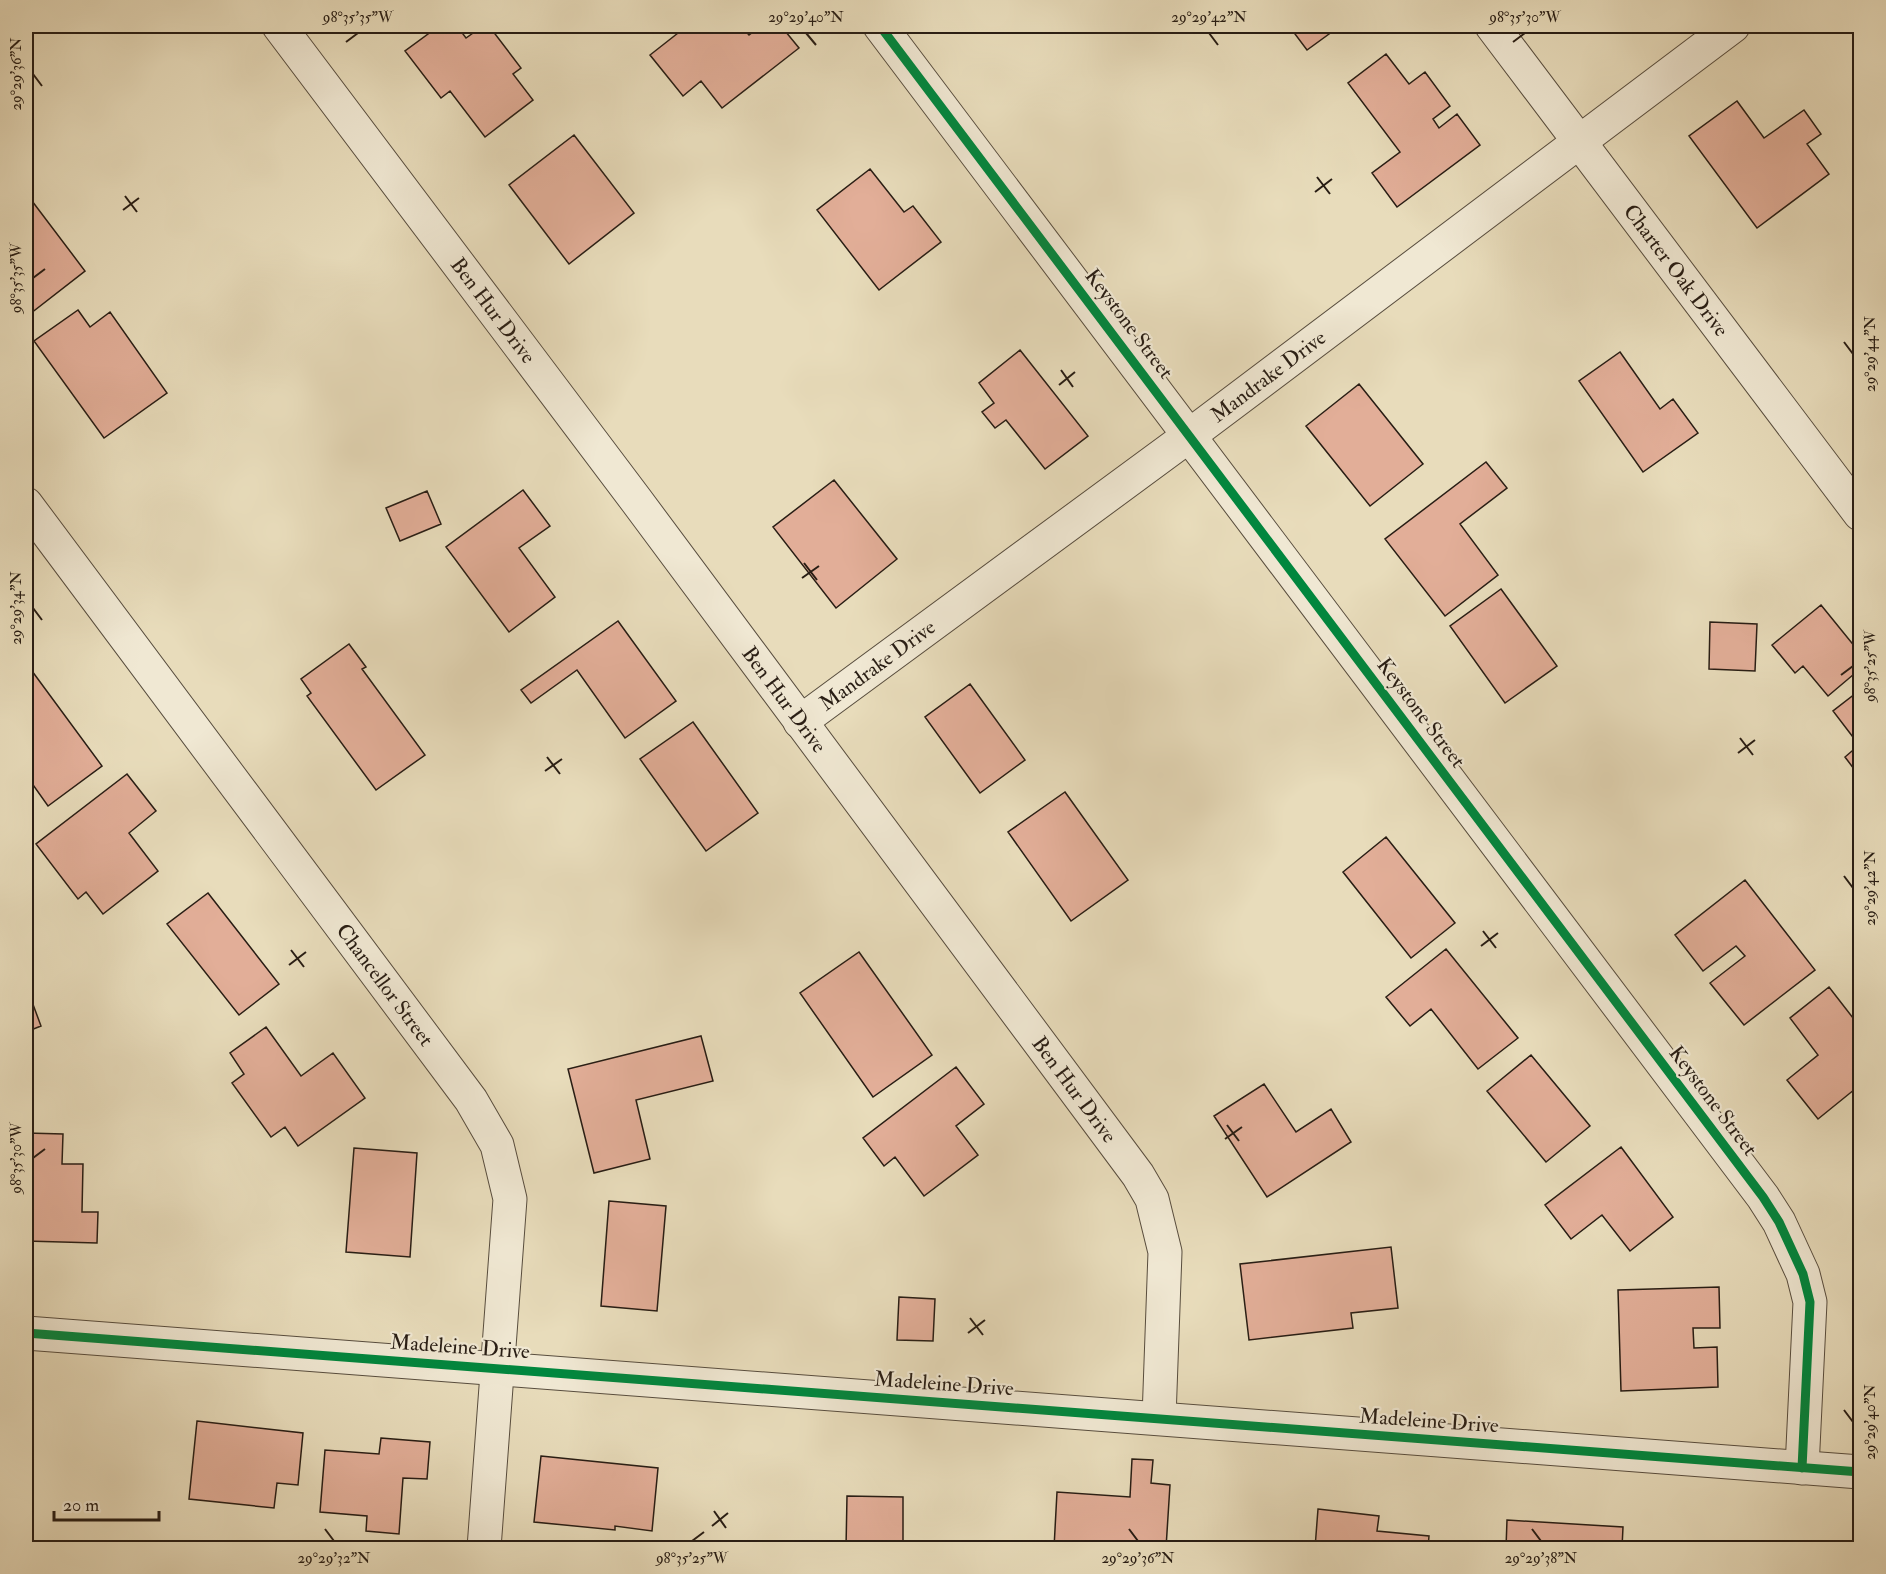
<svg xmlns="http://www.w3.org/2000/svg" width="1886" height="1574" font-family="'IM FELL Double Pica',serif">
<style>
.building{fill:#e2ae98;stroke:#281d14;stroke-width:1.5}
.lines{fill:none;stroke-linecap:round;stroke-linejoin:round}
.minor-casing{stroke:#584d3e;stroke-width:35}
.minor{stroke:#f0e8d3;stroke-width:33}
.cycleway-casing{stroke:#f0e8d3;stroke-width:13}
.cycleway{stroke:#00873e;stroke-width:9}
.ticks{fill:none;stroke:#281d14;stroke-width:2}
.labels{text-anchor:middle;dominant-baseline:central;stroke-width:4.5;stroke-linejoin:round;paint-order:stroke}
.street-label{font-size:21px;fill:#281d14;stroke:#f0e8d3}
.neatline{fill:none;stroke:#281d14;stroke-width:2}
.ticks-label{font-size:15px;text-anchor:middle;fill:#281d14}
</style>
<rect width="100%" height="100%" fill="#e8dcbb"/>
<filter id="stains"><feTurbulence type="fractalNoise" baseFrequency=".00333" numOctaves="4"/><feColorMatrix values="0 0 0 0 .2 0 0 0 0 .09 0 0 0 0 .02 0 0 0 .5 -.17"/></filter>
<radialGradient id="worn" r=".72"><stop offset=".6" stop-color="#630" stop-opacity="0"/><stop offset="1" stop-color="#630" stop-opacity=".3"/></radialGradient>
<path class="building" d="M439 26H457L466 38 483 26H489L521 68 513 74 533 100 485 137 450 91 441 98 405 51Z
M687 26H741L749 35 761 26H781L799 48 722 108 701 81 683 96 650 55Z
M1289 26H1340L1307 50Z
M1607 26H1622L1612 33Z
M1852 26H1860V37Z
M1386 54 1409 84 1425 72 1450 106 1433 119 1439 128 1457 114 1480 145 1397 207 1372 173 1400 152 1348 83Z
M1737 101 1764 138 1804 110 1821 134 1807 144 1829 174 1757 228 1689 136Z
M574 135 634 213 569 264 509 185Z
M870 169 904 212 913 206 941 242 879 290 817 210Z
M26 193 85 271 26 317Z
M78 310 90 327 110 312 167 393 104 438 34 341Z
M1020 350 1088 436 1045 469 1006 420 995 428 982 412 994 403 979 383Z
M1620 352 1660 409 1673 399 1698 433 1643 472 1579 381Z
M1359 384 1423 464 1370 506 1306 426Z
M1486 462 1507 488 1460 524 1498 575 1445 616 1385 539Z
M834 480 897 559 836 608 773 527Z
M523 490 550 526 519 548 555 597 509 632 446 547Z
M427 491 441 524 400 541 386 508Z
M1501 589 1557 666 1505 703 1450 626Z
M1821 605 1860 653V669L1828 696 1803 666 1795 673 1772 645Z
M618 621 676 701 625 738 577 670 531 703 521 690Z
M1710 622 1757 624 1755 671 1709 669Z
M349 644 366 667 362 669 425 755 376 790 307 696 311 693 301 679Z
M32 671 102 766 48 806 26 775V675Z
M970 684 1025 760 980 793 925 717Z
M1860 690V777L1845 757 1859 745 1833 711Z
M693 722 758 813 706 851 640 759Z
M127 774 156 811 129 833 158 871 103 914 86 892 78 899 36 844Z
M1065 792 1128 880 1071 921 1008 832Z
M1386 837 1455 923 1411 958 1343 872Z
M1745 880 1815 970 1744 1025 1710 983 1745 956 1736 946 1703 971 1675 935Z
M208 893 279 984 239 1015 167 924Z
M1446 949 1518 1038 1478 1069 1431 1009 1410 1026 1386 997Z
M859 952 932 1055 873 1097 800 993Z
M1829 987 1860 1027V1085L1818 1119 1787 1080 1818 1055 1790 1018Z
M31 999 41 1026 26 1032V1001Z
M266 1027 301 1076 333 1053 365 1098 298 1146 285 1127 271 1137 232 1083 244 1074 230 1053Z
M701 1036 713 1081 636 1100 650 1159 594 1173 568 1069Z
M1531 1055 1590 1126 1546 1162 1487 1091Z
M956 1067 984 1104 956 1126 978 1155 924 1196 895 1157 884 1166 863 1138Z
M1264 1084 1296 1132 1331 1109 1351 1142 1267 1197 1214 1116Z
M26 1133 63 1134 62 1164H83L82 1212H98L97 1243 26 1241Z
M1621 1147 1673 1217 1630 1251 1602 1215 1571 1239 1545 1205Z
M354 1148 417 1153 410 1257 346 1252Z
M609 1201 666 1206 657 1311 601 1306Z
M1391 1247 1398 1308 1351 1313 1353 1328 1249 1340 1240 1264Z
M1719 1287 1720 1328H1693L1694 1348 1717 1347 1718 1387 1621 1391 1618 1290Z
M899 1297 935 1299 933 1341 897 1340Z
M197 1421 303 1433 298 1485 277 1483 274 1508 189 1499Z
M381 1438 430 1442 427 1479 403 1478 399 1534 366 1531 367 1516 320 1512 325 1450 379 1454Z
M541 1456 658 1468 652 1531 615 1526V1530L534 1522Z
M1132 1459 1153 1460 1151 1483 1170 1485 1166 1548H1054L1057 1492 1130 1497Z
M847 1496 903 1497V1548H846Z
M1318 1509 1379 1516 1377 1531 1429 1536 1428 1548H1315Z
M1507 1520 1623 1527 1622 1548H1506Z"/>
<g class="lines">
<defs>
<g id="minor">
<path id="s1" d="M279 26 636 500 1138 1175 1152 1199 1165 1252 1159 1418"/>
<path d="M880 26 1763 1197 1779 1222 1803 1274 1810 1302 1802 1468"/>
<path id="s2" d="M1492 26 1860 514"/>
<path id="s3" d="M26 504 471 1100 497 1145 510 1199 484 1548"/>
<path id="s4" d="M800 722 1190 435 1733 26"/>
<path d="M26 1333 1860 1472"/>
</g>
</defs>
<use href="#minor" class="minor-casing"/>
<use href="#minor" class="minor"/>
<defs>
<path id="cycleway" d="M880 26 1763 1197 1779 1222 1803 1274 1810 1302 1802 1468
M26 1333 1860 1472"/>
</defs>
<use href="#cycleway" class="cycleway-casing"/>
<use href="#cycleway" class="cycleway"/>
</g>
<path class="ticks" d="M806 33 816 45M1209 33 1218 45M346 42 358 33M1513 42 1525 33M33 74 42 86M1317 177 1330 194M1315 192 1332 179M125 196 137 212M123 210 139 198M33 278 45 269M1844 342 1853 354M1061 370 1073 387M1059 385 1075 372M804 563 817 580M802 578 819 566M33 608 42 620M1841 675 1853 666M1740 738 1753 755M1738 753 1755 740M547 757 560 774M545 771 562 759M1844 876 1853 888M1483 931 1496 948M1481 946 1498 933M291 950 304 967M289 965 306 952M1227 1125 1239 1141M1225 1139 1242 1127M33 1158 45 1149M970 1318 983 1335M968 1333 985 1320M1844 1410 1853 1422M714 1511 726 1528M712 1526 728 1513M325 1529 334 1541M1129 1529 1138 1541M1532 1529 1541 1541M692 1541 704 1532"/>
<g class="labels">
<g class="street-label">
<text stroke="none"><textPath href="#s2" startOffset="306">Charter Oak Drive</textPath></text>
<text stroke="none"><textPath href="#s1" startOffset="356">Ben Hur Drive</textPath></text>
<text transform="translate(1129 324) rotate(53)">Keystone Street</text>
<text stroke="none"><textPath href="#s4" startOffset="582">Mandrake Drive</textPath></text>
<text stroke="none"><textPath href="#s4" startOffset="96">Mandrake Drive</textPath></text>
<text stroke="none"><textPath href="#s1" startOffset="842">Ben Hur Drive</textPath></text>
<text transform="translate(1421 713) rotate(53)">Keystone Street</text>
<text stroke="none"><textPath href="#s3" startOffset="600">Chancellor Street</textPath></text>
<text stroke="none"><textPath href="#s1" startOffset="1328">Ben Hur Drive</textPath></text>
<text transform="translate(1713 1101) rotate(53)">Keystone Street</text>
<text transform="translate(460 1347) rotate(4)">Madeleine Drive</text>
<text transform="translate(944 1384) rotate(4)">Madeleine Drive</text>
<text transform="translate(1429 1421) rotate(4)">Madeleine Drive</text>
</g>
</g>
<rect width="1886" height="1574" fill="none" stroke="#e8dcbb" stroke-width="66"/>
<path d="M54 1511v9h105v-9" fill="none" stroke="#281d14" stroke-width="3"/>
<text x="63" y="1511" font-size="18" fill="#281d14" stroke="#f0e8d3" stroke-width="4.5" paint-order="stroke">20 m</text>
<rect x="33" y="33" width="1820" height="1508" class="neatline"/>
<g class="ticks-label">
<text x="358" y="22">98°35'35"W</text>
<text x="806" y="22">29°29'40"N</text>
<text x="1209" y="22">29°29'42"N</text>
<text x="1525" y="22">98°35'30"W</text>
<text transform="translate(16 74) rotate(-90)" y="5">29°29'36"N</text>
<text transform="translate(16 278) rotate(-90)" y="5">98°35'35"W</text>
<text transform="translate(1870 354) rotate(-90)" y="5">29°29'44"N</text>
<text transform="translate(16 608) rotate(-90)" y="5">29°29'34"N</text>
<text transform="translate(1870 666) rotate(-90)" y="5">98°35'25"W</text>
<text transform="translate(1870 888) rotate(-90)" y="5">29°29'42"N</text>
<text transform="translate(16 1158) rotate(-90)" y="5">98°35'30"W</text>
<text transform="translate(1870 1422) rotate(-90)" y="5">29°29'40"N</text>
<text x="334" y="1563">29°29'32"N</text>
<text x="692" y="1563">98°35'25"W</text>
<text x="1138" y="1563">29°29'36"N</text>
<text x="1541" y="1563">29°29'38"N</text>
</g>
<rect width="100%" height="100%" filter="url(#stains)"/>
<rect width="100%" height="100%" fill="url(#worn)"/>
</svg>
